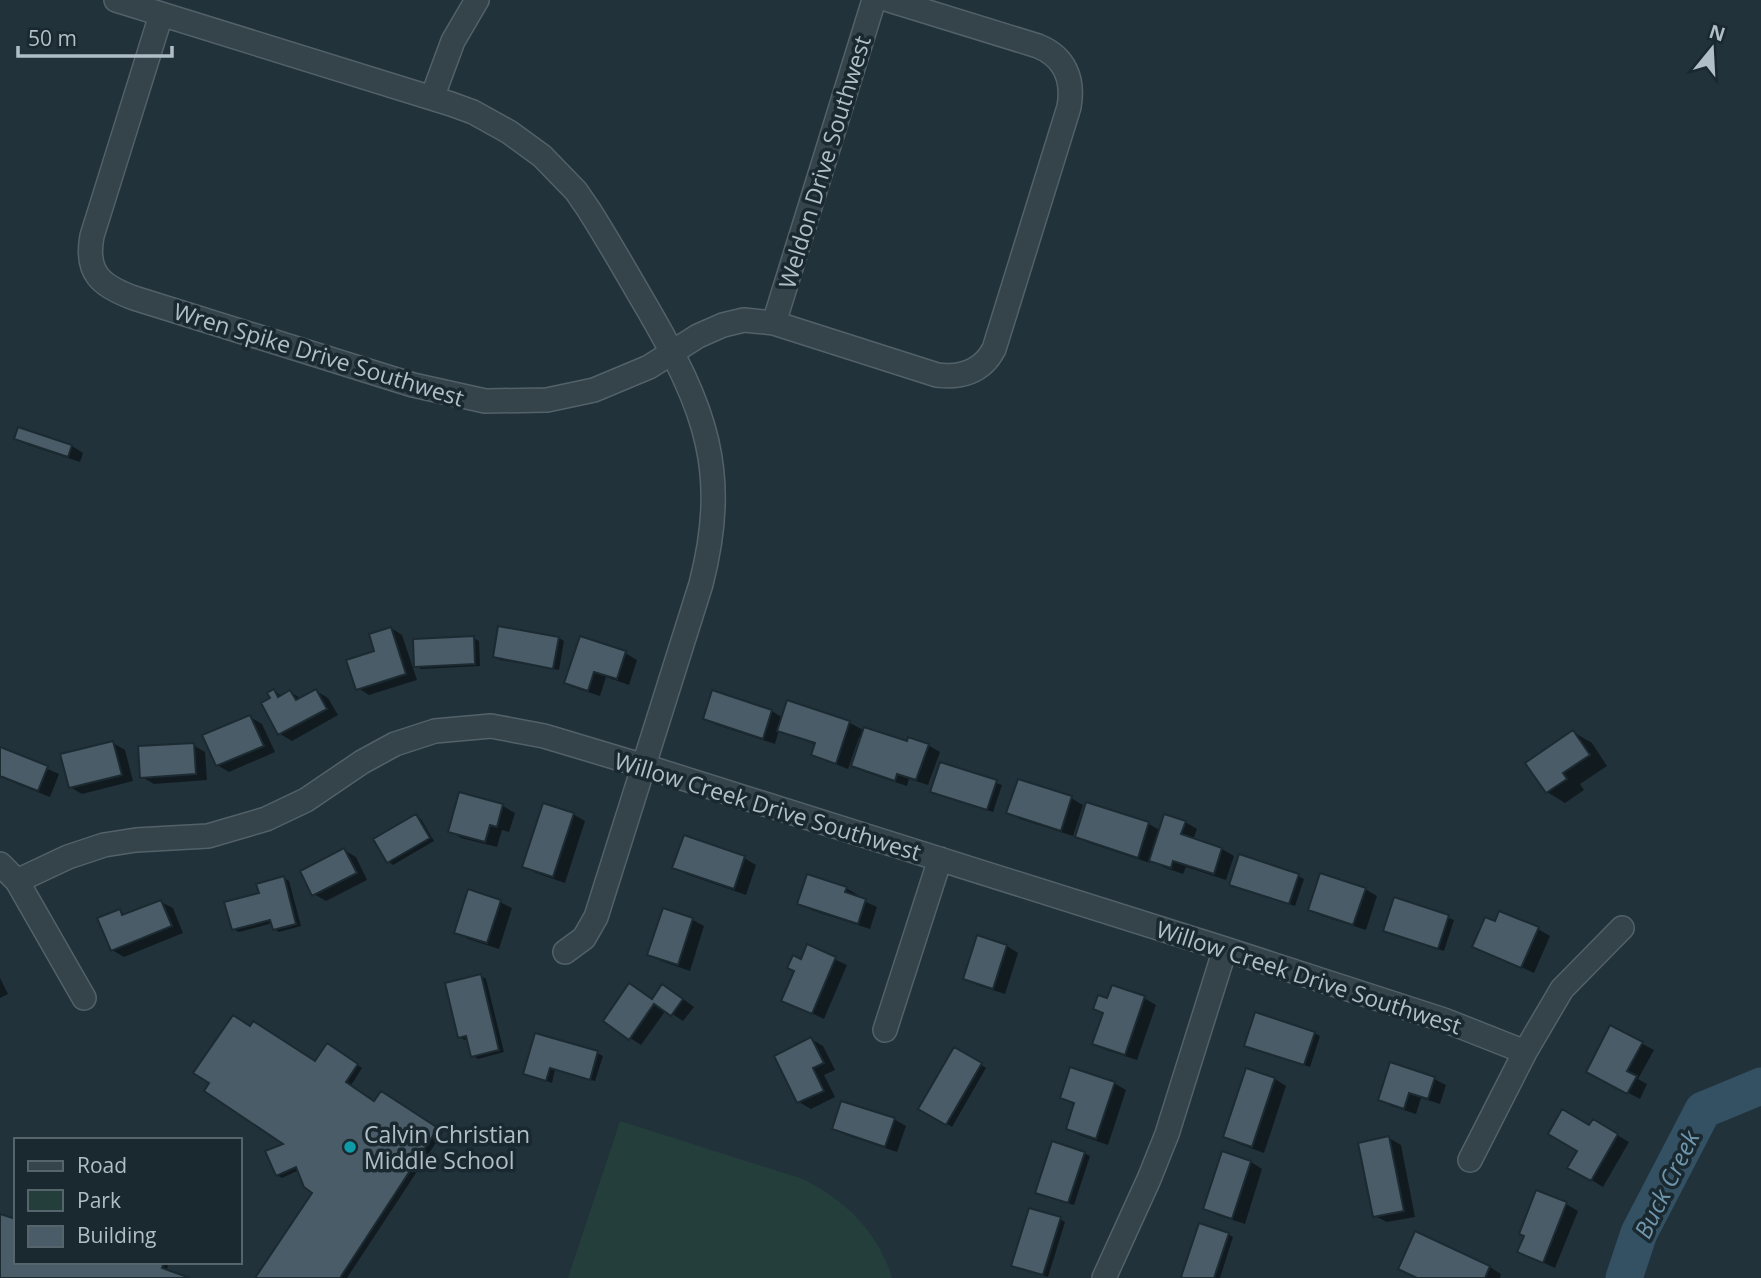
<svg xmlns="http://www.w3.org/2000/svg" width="1761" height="1278" font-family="'Open Sans',sans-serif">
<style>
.green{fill:#243e3b}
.shadow{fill:#0007}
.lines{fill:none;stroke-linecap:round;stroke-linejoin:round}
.river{stroke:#345163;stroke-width:37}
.building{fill:#4a5c67;stroke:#1c2a32;stroke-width:2}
.street-casing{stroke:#536169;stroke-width:26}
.street{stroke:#35434b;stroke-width:23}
.culture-dot{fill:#0f9aa8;stroke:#1a2830;stroke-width:2.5}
.labels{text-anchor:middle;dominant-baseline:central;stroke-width:7;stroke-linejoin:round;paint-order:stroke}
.street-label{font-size:23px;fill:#b0bec7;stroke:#1a2830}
.poi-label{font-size:23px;fill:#b0bec7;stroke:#1a2830;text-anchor:start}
.water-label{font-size:24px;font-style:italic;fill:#6f96ac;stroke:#1a2830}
</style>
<rect width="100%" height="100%" fill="#21323b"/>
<path class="green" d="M620 1121 803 1179C845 1200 878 1232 892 1278H568Z"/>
<path class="shadow" d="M19 429 72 446 83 453 80 462 28 445 16 438Z
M391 628 402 635 417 680 369 695 358 688Z
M473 638 479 641 480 666 421 669 416 666Z
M559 638 564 641 559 670 500 660 495 657Z
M625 653 637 660 629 685 606 677 600 696 578 689 566 682Z
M274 691 282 696 290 692 302 699 316 691 328 698 338 715 292 741 280 734 273 699Z
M713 692 772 711 783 718 788 702 850 723 865 731 908 744 928 745 940 752 928 785 909 779 907 786 865 772 853 765 862 739 859 737 848 769 813 755 816 745 779 730 775 744 717 725 705 718Z
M250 717 262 724 275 752 229 772 217 765Z
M1573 732 1592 743 1607 766 1580 784 1584 790 1565 803 1547 792Z
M113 743 125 750 133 781 82 794 70 787Z
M193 745 205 752 207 780 154 784 142 777Z
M0 748 59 774 50 797 0 777Z
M941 764 1002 785 993 812 938 794Z
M460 794 503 806 515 813 509 832 502 830 497 847 461 838 450 831Z
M1071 798 1083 805 1073 836 1020 819 1008 812Z
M1088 804 1149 824 1161 831 1185 822 1197 829 1193 840 1222 849 1234 856 1226 880 1186 867 1183 874 1163 867 1151 860 1150 863 1089 843 1077 837Z
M573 814 585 821 565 883 536 873 524 866Z
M416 816 421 819 434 841 393 865 388 861Z
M344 850 356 857 367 880 326 901 314 894Z
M744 858 756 865 746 895 686 874 675 867Z
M1298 876 1304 879 1295 906 1237 887Z
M284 878 289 881 301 926 279 932 274 929 273 923 239 932 233 929 261 894Z
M846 888 858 895 857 898 877 907 870 929 811 910 799 903Z
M1365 889 1377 896 1366 930 1322 916 1310 909Z
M1395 899 1454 920 1444 951 1385 931Z
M161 902 173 908 183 933 124 957 112 950 119 911 127 915Z
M500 902 512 908 499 949 468 939 456 932Z
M664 910 693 920 704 926 690 971 661 961 649 954Z
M1496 923 1538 929 1550 936 1534 973 1484 950Z
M978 937 1007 946 1018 953 1005 994 977 985 965 978Z
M808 947 847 965 824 1019 784 1000Z
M481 976 486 979 504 1052 478 1059 472 1055 469 1039 465 1040 459 1037Z
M0 978 8 994 0 998Z
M1113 987 1144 998 1156 1005 1137 1060 1106 1050 1094 1043Z
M675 993 694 1007 683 1021 666 1010 641 1045 630 1038 653 1001Z
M1611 1027 1654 1050 1638 1079 1647 1084 1640 1099 1600 1078Z
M1314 1033 1320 1036 1310 1067 1246 1045Z
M811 1039 823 1046 835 1070 824 1075 835 1097 811 1109 799 1102 776 1057Z
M328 1046 362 1068 350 1087 375 1103 381 1093 443 1132 347 1278H257L314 1193 299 1170 282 1178 277 1175 315 1063Z
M955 1049 986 1068 952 1127 920 1108Z
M597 1053 603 1056 595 1081 555 1070 552 1083 525 1073Z
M1247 1070 1275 1079 1286 1086 1264 1153 1237 1143 1225 1136Z
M1434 1079 1446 1085 1440 1104 1421 1098 1416 1114 1391 1106 1380 1099Z
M1114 1083 1126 1090 1108 1145 1079 1135 1068 1128 1075 1105 1062 1098Z
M894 1119 906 1126 897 1152 846 1135 834 1129Z
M1593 1121 1629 1142 1603 1187 1570 1167Z
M1389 1138 1401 1145 1415 1217 1387 1222 1375 1216Z
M1084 1153 1090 1156 1074 1205 1043 1195Z
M1223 1153 1251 1162 1262 1169 1245 1224 1217 1215 1205 1208Z
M1566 1204 1578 1211 1555 1268 1520 1252 1526 1236Z
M0 1215 16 1262H168L167 1272 185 1278H0Z
M1060 1219 1065 1222 1048 1277 1019 1268Z
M1228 1234 1233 1237 1220 1278H1186Z
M1416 1234 1490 1267 1501 1274 1500 1278H1418Z"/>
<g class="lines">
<path class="river" d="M1624 1278 1639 1233 1703 1110 1761 1086"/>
</g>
<path class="building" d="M18 427 72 445 68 457 14 439Z
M498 626 559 637 553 669 493 657Z
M391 627 406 674 356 690 346 660 374 651 369 634Z
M474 636 475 664 414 667 413 639Z
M580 636 626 651 617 679 594 672 588 691 564 683Z
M274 689 278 697 290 690 296 700 316 689 327 709 278 735 261 703 270 698 267 693Z
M712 690 772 710 763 739 703 719Z
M787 700 850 721 836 764 811 755 815 743 777 731Z
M250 715 264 746 216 766 202 735Z
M864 727 907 741 908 737 929 744 916 780 897 774 895 781 851 766Z
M1573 730 1590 755 1563 773 1567 779 1546 793 1525 763Z
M113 741 122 775 69 788 60 754Z
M194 743 196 774 140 778 138 746Z
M0 747 48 766 38 791 0 776Z
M940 762 997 780 987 810 930 792Z
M1018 779 1072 796 1061 831 1006 813Z
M459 792 503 804 497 827 490 825 485 842 448 832Z
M1086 802 1149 822 1138 858 1075 837Z
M543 803 574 813 553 877 522 867Z
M416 814 430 838 387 863 373 839Z
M1164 814 1186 821 1181 834 1222 848 1214 874 1173 861 1171 868 1149 861Z
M684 835 745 856 734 889 672 868Z
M344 848 357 873 312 896 300 871Z
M1239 854 1299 874 1289 904 1229 885Z
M1320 873 1366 888 1353 925 1308 910Z
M807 874 847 887 845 892 866 899 858 924 797 904Z
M284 876 296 924 273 930 270 920 232 930 224 902 259 893 256 884Z
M468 889 501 900 487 943 454 933Z
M1394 897 1449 915 1438 949 1383 931Z
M161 900 172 926 111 951 97 918 120 909 122 915Z
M663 908 693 918 678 965 647 955Z
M1499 911 1539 927 1521 968 1472 947 1485 917 1495 921Z
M977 935 1007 945 993 989 963 979Z
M807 944 836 957 812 1014 781 1001 794 971 787 968 793 955 801 959Z
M481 974 499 1050 471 1057 466 1036 458 1038 445 983Z
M629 983 652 999 662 984 683 999 671 1016 654 1004 629 1040 603 1021Z
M1112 985 1145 996 1125 1055 1092 1044 1103 1013 1093 1009 1098 995 1107 998Z
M1255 1012 1315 1032 1304 1065 1244 1046Z
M233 1015 250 1026 253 1021 315 1061 327 1043 358 1064 346 1082 374 1101 381 1091 438 1128 340 1278H255L312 1193 304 1187 296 1167 276 1176 265 1151 283 1144 204 1091 209 1083 193 1073Z
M1610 1025 1643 1042 1627 1071 1637 1076 1627 1094 1586 1072Z
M535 1033 598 1051 590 1080 550 1068 546 1081 523 1074Z
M811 1037 824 1063 813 1068 824 1091 797 1103 774 1056Z
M954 1047 982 1063 946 1125 918 1109Z
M1390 1062 1435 1077 1428 1099 1409 1093 1404 1109 1378 1100Z
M1070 1067 1115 1082 1096 1139 1066 1129 1074 1103 1060 1098Z
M1246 1068 1275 1078 1252 1147 1223 1137Z
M841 1101 895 1118 885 1147 832 1129Z
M1562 1109 1589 1125 1593 1119 1618 1134 1591 1181 1567 1168 1577 1151 1548 1134Z
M1389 1136 1404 1211 1373 1217 1358 1143Z
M1052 1141 1085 1152 1068 1203 1035 1193Z
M1222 1151 1251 1161 1232 1219 1203 1209Z
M1536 1190 1567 1202 1543 1263 1517 1252 1524 1236 1519 1234Z
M1029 1208 1061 1217 1043 1275 1011 1266Z
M0 1214 16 1219V1262H164L162 1268 190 1278H0Z
M1199 1223 1229 1233 1214 1278H1183L1181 1277Z
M1415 1231 1490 1266 1485 1278H1417L1398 1269Z"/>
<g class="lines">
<defs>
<path id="street" d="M116 0 451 104 473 112 509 132 542 156 576 191 589 210C610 243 629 277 649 311 705 408 730 471 701 584L596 917 584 938 565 952
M161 15 92 236C85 273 101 286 134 298L413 385 485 401 547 400 594 390 649 367 698 336 723 325 744 320 774 323 937 375C961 378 982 372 994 349L1069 107C1074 79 1065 57 1038 46L889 0
M432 98 453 41 477 0
M774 323 874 0
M0 864 17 881 84 998
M17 881 68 857 104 845 136 840 208 836 266 819 306 800 362 762 395 744 435 731 491 726 544 736 644 766 1225 949 1444 1020 1525 1052
M885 1030 940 859
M1470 1160 1525 1052 1562 989 1622 928
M1104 1278 1149 1179 1167 1134 1225 949"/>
</defs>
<use href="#street" class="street-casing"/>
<use href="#street" class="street"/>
</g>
<circle class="culture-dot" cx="350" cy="1147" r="7"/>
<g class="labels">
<g class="street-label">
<text transform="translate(824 162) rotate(-73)">Weldon Drive Southwest</text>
<text transform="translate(319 354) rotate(17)">Wren Spike Drive Southwest</text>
<text transform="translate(768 806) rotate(17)">Willow Creek Drive Southwest</text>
<text transform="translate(1309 977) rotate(18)">Willow Creek Drive Southwest</text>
</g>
<g class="poi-label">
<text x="364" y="1134">Calvin Christian<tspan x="364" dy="26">Middle School</tspan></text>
</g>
<g class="water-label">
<text transform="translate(1666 1184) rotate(-64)">Buck Creek</text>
</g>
</g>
<rect x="14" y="1138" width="228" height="126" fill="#1a2830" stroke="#56646c" stroke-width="2"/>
<rect x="28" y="1161" width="35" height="10" fill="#35434b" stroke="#56646c" stroke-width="2"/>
<text x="77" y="1173" font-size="21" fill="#b0bec7">Road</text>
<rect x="28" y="1190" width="35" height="21" fill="#243e3b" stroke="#56646c" stroke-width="2"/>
<text x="77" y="1208" font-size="21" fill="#b0bec7">Park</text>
<rect x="28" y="1226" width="35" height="21" fill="#4a5c67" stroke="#56646c" stroke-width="2"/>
<text x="77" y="1243" font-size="21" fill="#b0bec7">Building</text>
<g transform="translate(1712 49) rotate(18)" stroke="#1a2830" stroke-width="5" paint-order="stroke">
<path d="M0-5L12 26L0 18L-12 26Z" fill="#b0bec7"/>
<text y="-10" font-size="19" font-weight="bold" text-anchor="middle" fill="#b0bec7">N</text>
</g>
<path d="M18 46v10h154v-10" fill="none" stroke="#b0bec7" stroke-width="3.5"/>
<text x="28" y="46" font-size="21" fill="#b0bec7" stroke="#1a2830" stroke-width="5" paint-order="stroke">50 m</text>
</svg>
